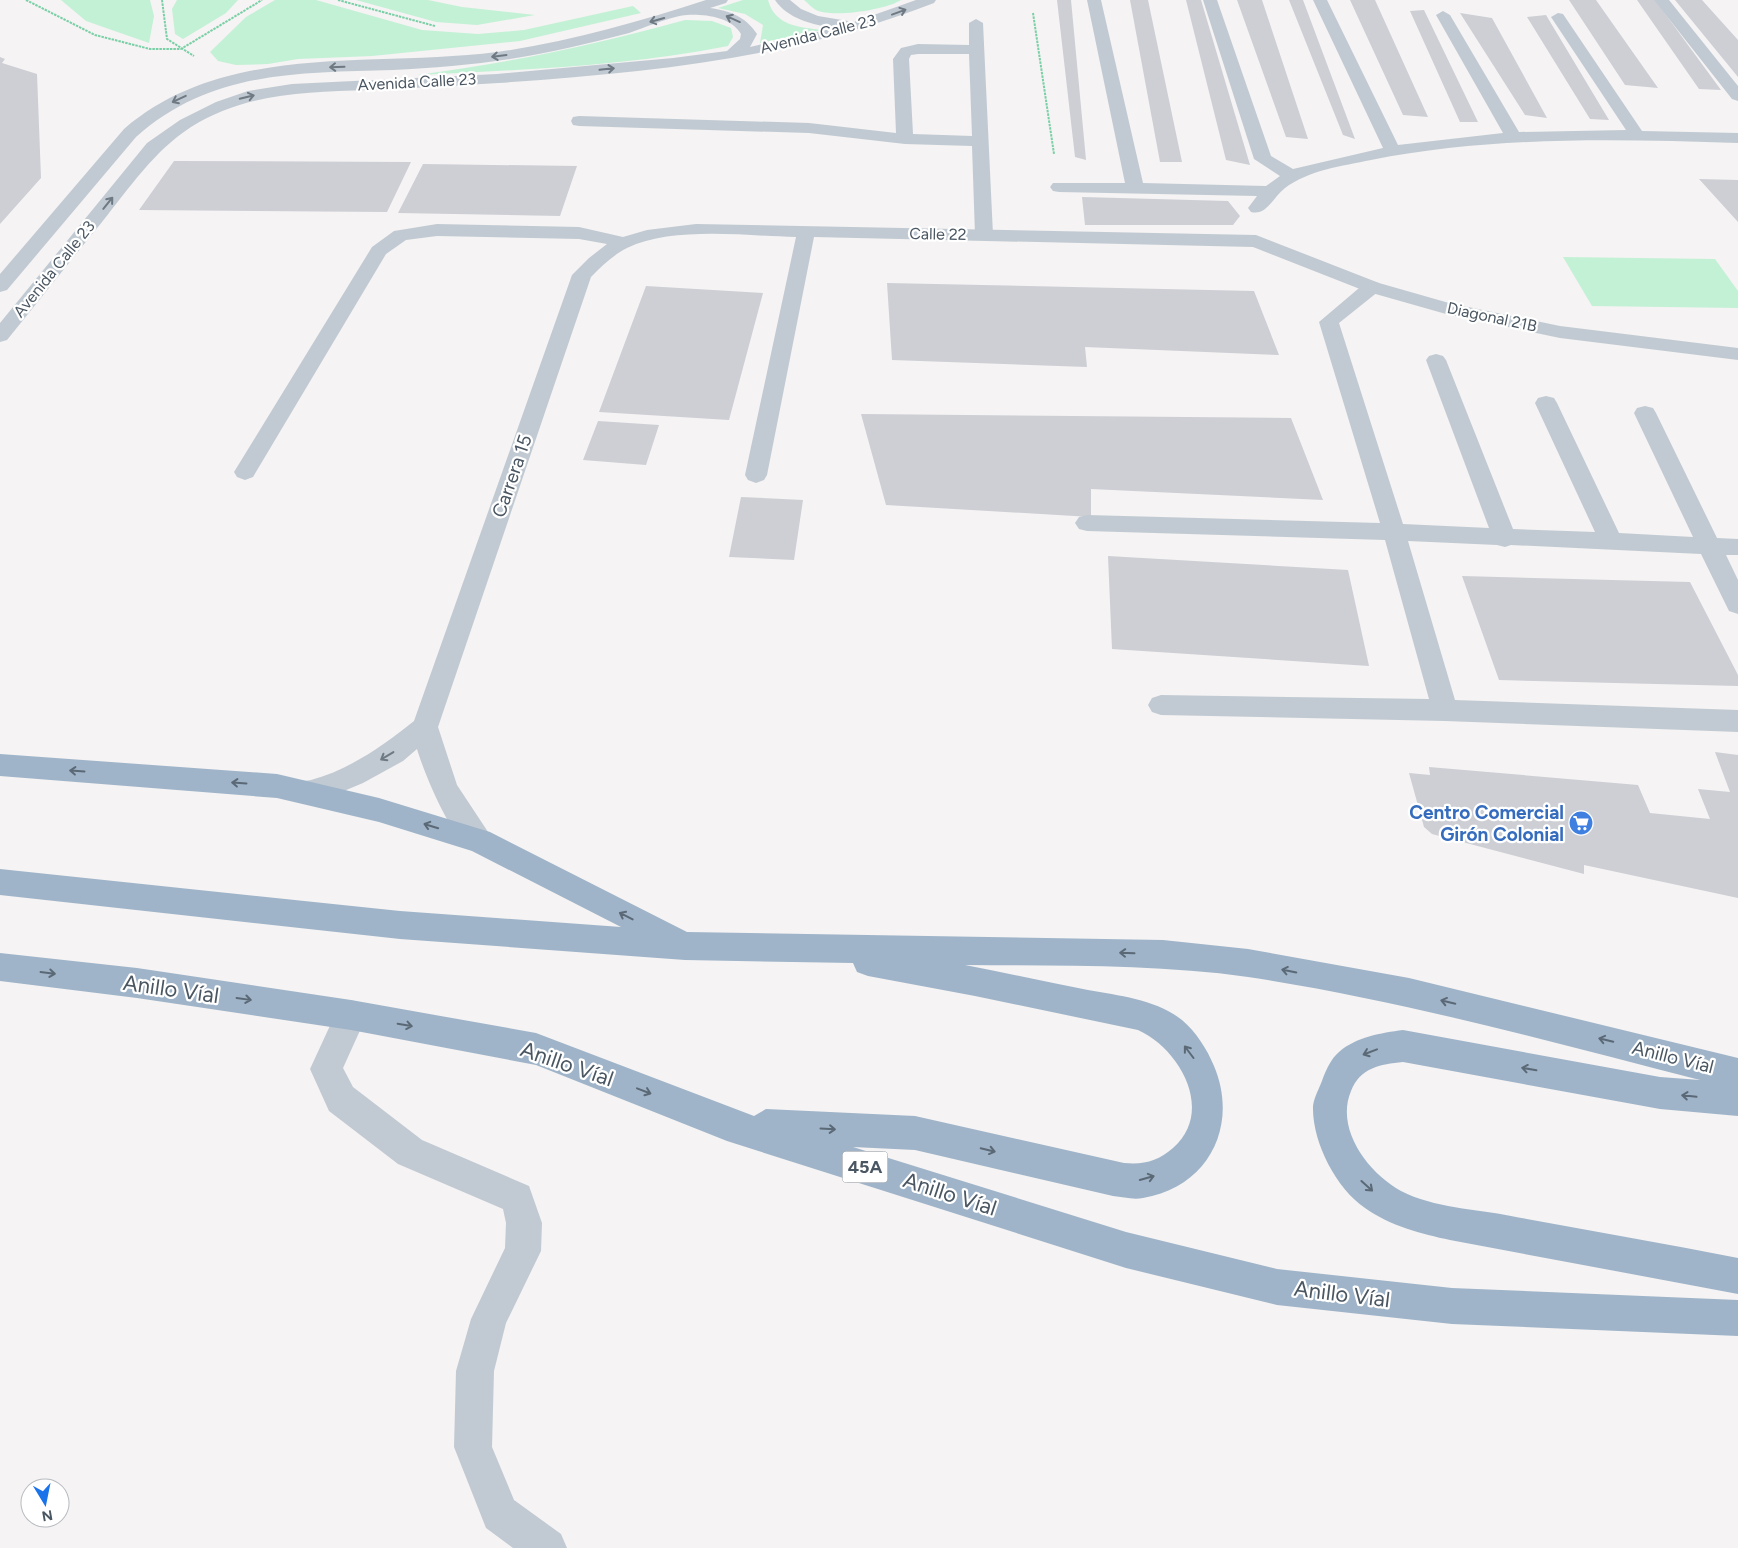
<svg xmlns="http://www.w3.org/2000/svg" width="1738" height="1548" font-family="Figtree,sans-serif">
<style>
.green{fill:#c3f1d5}
.building{fill:#cdcfd5}
.lines{fill:none;stroke-linecap:round;stroke-linejoin:round}
.path{stroke:#7ad0a6;stroke-width:2;stroke-dasharray:2.5 1;stroke-linecap:butt}
.service{fill:#c1cad2;fill-rule:evenodd}
.minor{fill:#c1cad2;fill-rule:evenodd}
.tertiary{fill:#c1cad2;fill-rule:evenodd}
.trunk{fill:#9fb4c9;fill-rule:evenodd}
.oneway{stroke:#6e7983}
.oneway2{stroke:#5b6976}
.labels{text-anchor:middle;dominant-baseline:central;stroke-width:4.5;stroke-linejoin:round;paint-order:stroke}
.far-street-label{font-size:16px;fill:#4a5661;stroke:#fff}
.shield{fill:#fff;stroke:#808990;stroke-width:1}
.shield-label{font-size:18px;font-weight:bold;fill:#4a5661}
.street-label{font-size:19px;fill:#4a5661;stroke:#fff}
.shop-label{font-size:19px;font-weight:bold;fill:#366cbe;stroke:#fff;text-anchor:end}
.near-street-label{font-size:22px;fill:#4a5661;stroke:#fff}
</style>
<rect width="100%" height="100%" fill="#f5f3f3"/>
<path class="green" d="M61 0H150L154 16 149 43 86 21Z
M177 0H238L226 13 183 39 175 34 172 9Z
M275 0H316L422 30 478 34 524 30 633 6 641 13 520 41 372 56 298 59 268 64 236 65 218 61 210 52 246 17Z
M356 0H428L462 7 535 15 477 25 436 22Z
M743 0H768C775 26 799 27 822 30L760 43 763 25 745 14 718 8Z
M804 0H901C886 10 832 18 816 10 812 8 808 3 804 0Z
M685 20 712 21 731 28 733 37 728 46C626 66 521 70 417 75 508 63 596 45 685 20Z
M1563 257 1715 259 1738 291V308L1592 306Z"/>
<path class="building" d="M1057 0H1071L1086 160 1075 157Z
M1130 0H1148L1182 162H1160Z
M1186 0H1201L1250 165 1226 160Z
M1237 0H1262L1308 139 1286 137Z
M1289 0H1303L1355 139 1343 135Z
M1350 0H1375L1428 117 1403 115Z
M1569 0H1596L1658 88 1625 85Z
M1637 0H1655L1721 90 1699 89Z
M1675 0H1702L1738 40V77Z
M1424 10 1478 122H1460L1410 11Z
M1460 13 1492 18 1547 118 1525 115Z
M1546 15 1609 120 1590 119 1527 17Z
M0 57 5 59 2 63 37 74 41 178 0 224Z
M174 161 411 162 387 212 139 210Z
M423 164 577 166 560 216 398 213Z
M1699 179 1738 180V222Z
M1082 197 1228 201 1240 216 1233 225H1085Z
M887 283 1254 291 1279 355 1085 347 1087 367 892 360Z
M646 286 763 293 729 420 599 412Z
M861 414 1291 418 1323 500 1091 489V517L886 505Z
M598 421 659 425 646 465 583 460Z
M741 497 803 500 794 560 729 557Z
M1108 556 1348 570 1369 666 1112 649Z
M1462 576 1690 582 1738 675V686L1499 680Z
M1715 752 1738 755V898L1584 865V874L1432 834 1424 827 1409 773 1430 775 1429 767 1638 785 1650 813 1710 819 1698 789 1730 792Z"/>
<g class="lines">
<path class="path" d="M26 0 95 35 150 49H181L262 0
M162 0 167 39 194 56
M338 0 435 26
M1033 13 1054 154"/>
<path class="service" d="M976 19 983 23 993 235 991 239H977L975 235 972 146 905 144 809 133 579 126 573 125 571 121 573 117 579 116 809 123 896 133 893 59 901 48 918 44 969 45V23ZM918 54H969L972 136 913 134 909 59 911 55Z
M1372 281 1379 283 1382 287 1379 291 1339 323 1403 524 1489 528 1426 360 1429 356 1436 354 1443 356 1446 360 1513 529 1595 532 1535 403 1538 398 1546 396 1554 398 1557 403 1619 533 1693 537 1634 413 1637 408 1645 406 1653 408 1656 413 1717 538 1738 539V555H1726L1738 580V614L1729 611 1701 554 1511 545 1505 547 1497 545 1408 541 1455 700 1738 710V732L1445 721 1161 715 1152 712 1148 705 1152 698 1161 695 1429 699 1385 540 1087 531 1079 529 1075 523 1079 517 1087 515 1380 523 1319 322 1365 283Z
M351 1000 362 1004 367 1015 343 1068 353 1087 422 1140 529 1186 542 1223 541 1251 506 1323 494 1371 492 1447 514 1500 561 1534 567 1548H513L486 1528 454 1447 456 1371 471 1319 505 1248 506 1223 503 1209 398 1164 329 1111 310 1069 340 1004Z"/>
<path class="minor" d="M1087 0H1101L1143 183 1266 186 1280 176 1254 159 1203 0H1217L1271 156 1293 169 1383 148 1313 0H1327L1398 145 1503 133 1436 15 1443 11 1450 15 1519 132 1626 130 1551 17 1558 13 1563 14 1642 131 1738 133V143C1615 139 1492 136 1371 160 1342 166 1309 170 1285 188 1273 197 1267 216 1251 212L1248 208 1257 196 1059 192 1053 191 1050 187 1053 183H1125Z
M1654 0H1669L1738 86V101L1732 99Z
M437 224 579 227 623 237 647 230 696 224 1256 235 1379 283 1449 303 1560 326 1738 348V360L1560 338 1446 314 1365 291 1253 247 814 237 767 475 764 480 756 483 748 480 745 475 796 237C745 236 673 226 627 248 613 255 602 266 591 277L438 727 457 785 494 841 490 850C487 851 482 853 479 853 455 851 423 770 417 749L403 761 363 783 320 801 310 805 281 797 277 789 281 781C295 776 301 783 311 780 349 770 384 745 414 721L572 275 589 258 607 244 579 239 437 236 406 240 386 254 253 477 245 480 237 477 234 472 372 247 394 231Z"/>
<path class="tertiary" d="M706 0H728L726 3 710 8C730 11 745 16 757 34L750 47 835 28C813 25 788 19 775 0H790L801 9 818 16 854 22 916 0H936L934 3C791 59 650 72 498 83 455 86 411 88 368 90 305 92 246 93 191 127 154 151 130 187 102 222 70 261 39 301 7 340L0 342V323L147 143 180 120 216 102 248 91 292 84 497 74 673 58 727 51 740 39 741 34C731 17 705 14 687 15 672 16 644 28 629 33 590 43 550 53 510 59 472 65 432 68 393 70 299 73 211 70 136 137L7 290 0 292V274L124 129C226 41 373 68 497 52 569 42 638 22 706 0Z"/>
<path class="trunk" d="M0 754 277 774 379 798 490 832 687 932 1163 940 1248 949 1409 978 1738 1058V1116L1660 1109 1403 1062C1380 1064 1360 1068 1351 1091 1335 1129 1368 1173 1401 1191 1434 1208 1476 1209 1511 1216 1587 1230 1663 1243 1738 1258V1294L1450 1240C1422 1234 1390 1226 1365 1208 1336 1188 1312 1142 1313 1106 1314 1097 1320 1087 1323 1078 1327 1068 1331 1059 1339 1052 1356 1037 1381 1033 1403 1030L1660 1077 1700 1080C1551 1042 1401 1000 1248 977 1155 964 1059 966 965 965 1006 973 1047 982 1088 990 1120 996 1155 999 1182 1020 1196 1032 1207 1049 1214 1066 1239 1125 1209 1187 1143 1198 1133 1200 1123 1197 1113 1196L915 1150 853 1147 1126 1232 1277 1269 1452 1288 1738 1300V1336L1452 1324 1277 1305 1126 1268 727 1141 536 1065 351 1030 137 998 0 981V953L137 968 351 1000 536 1033 754 1116 766 1109 915 1116 1124 1163C1144 1165 1158 1161 1173 1148 1215 1111 1180 1049 1138 1030L975 996 868 976 857 972 853 963 685 960 400 939 0 895V869L400 911 621 927 472 851 379 822 277 798 0 776Z"/>
</g>
<defs><path id="oneway-shaft" d="M-6 0H5M1.5-3L5.5 0L1.5 3" fill="none" stroke-width="1.6" stroke-linecap="round" stroke-linejoin="round" transform="scale(1.25)"/></defs>
<g class="oneway">
<use href="#oneway-shaft" transform="translate(899 12) rotate(-20)"/>
<use href="#oneway-shaft" transform="translate(733 19) rotate(-156)"/>
<use href="#oneway-shaft" transform="translate(657 20) rotate(164)"/>
<use href="#oneway-shaft" transform="translate(499 56) rotate(173)"/>
<use href="#oneway-shaft" transform="translate(337 67) rotate(178)"/>
<use href="#oneway-shaft" transform="translate(607 69) rotate(-6)"/>
<use href="#oneway-shaft" transform="translate(247 97) rotate(-14)"/>
<use href="#oneway-shaft" transform="translate(179 99) rotate(155)"/>
<use href="#oneway-shaft" transform="translate(108 203) rotate(-51)"/>
<use href="#oneway-shaft" transform="translate(387 756) rotate(149)"/>
</g>
<g class="oneway2">
<use href="#oneway-shaft" transform="translate(77 771) rotate(-176)"/>
<use href="#oneway-shaft" transform="translate(239 783) rotate(-176)"/>
<use href="#oneway-shaft" transform="translate(431 826) rotate(-163)"/>
<use href="#oneway-shaft" transform="translate(626 916) rotate(-153)"/>
<use href="#oneway-shaft" transform="translate(1127 953) rotate(-178)"/>
<use href="#oneway-shaft" transform="translate(1289 971) rotate(-169)"/>
<use href="#oneway-shaft" transform="translate(48 973) rotate(7)"/>
<use href="#oneway-shaft" transform="translate(244 999) rotate(8)"/>
<use href="#oneway-shaft" transform="translate(1448 1002) rotate(-167)"/>
<use href="#oneway-shaft" transform="translate(405 1025) rotate(10)"/>
<use href="#oneway-shaft" transform="translate(1606 1040) rotate(-166)"/>
<use href="#oneway-shaft" transform="translate(1189 1052) rotate(-127)"/>
<use href="#oneway-shaft" transform="translate(1370 1052) rotate(159)"/>
<use href="#oneway-shaft" transform="translate(1529 1069) rotate(-170)"/>
<use href="#oneway-shaft" transform="translate(644 1091) rotate(21)"/>
<use href="#oneway-shaft" transform="translate(1689 1096) rotate(-174)"/>
<use href="#oneway-shaft" transform="translate(828 1129) rotate(3)"/>
<use href="#oneway-shaft" transform="translate(988 1150) rotate(13)"/>
<use href="#oneway-shaft" transform="translate(1147 1178) rotate(-16)"/>
<use href="#oneway-shaft" transform="translate(1367 1186) rotate(42)"/>
</g>
<defs>
<symbol id="supermarket-disc" viewBox="-11 -11 22 22"><circle r="9.5" fill="#3f7fe0" stroke="#fff"/><path d="M-6-5.5h2.5l.6 2H6L4.5 2H-2.5L-4.4-4H-6ZM-1.5 3.2a1.3 1.3 0 1 0 .1 0ZM3 3.2a1.3 1.3 0 1 0 .1 0Z" fill="#fff"/></symbol>
</defs>
<g fill-rule="evenodd">
<use href="#supermarket-disc" x="1567" y="809" width="28" height="28"/>
</g>
<g class="labels">
<g class="far-street-label">
<text transform="translate(818 34) rotate(-14)">Avenida Calle 23</text>
<text transform="translate(417 82) rotate(-3)">Avenida Calle 23</text>
<text transform="translate(938 234) rotate(1)">Calle 22</text>
<text transform="translate(54 269) rotate(-51)">Avenida Calle 23</text>
<text transform="translate(1492 317) rotate(12)">Diagonal 21B</text>
</g>
<rect class="shield" x="842.5" y="1151.5" width="45" height="31" rx="4"/>
<g class="shield-label">
<text x="865" y="1167">45A</text>
</g>
<g class="street-label">
<text transform="translate(512 476) rotate(-71)">Carrera 15</text>
<text transform="translate(1673 1057) rotate(14)">Anillo Víal</text>
</g>
<g class="shop-label">
<text x="1564" y="812">Centro Comercial<tspan x="1564" dy="22">Girón Colonial</tspan></text>
</g>
<g class="near-street-label">
<text transform="translate(171 989) rotate(8)">Anillo Víal</text>
<text transform="translate(567 1064) rotate(19)">Anillo Víal</text>
<text transform="translate(950 1194) rotate(18)">Anillo Víal</text>
<text transform="translate(1342 1294) rotate(7)">Anillo Víal</text>
</g>
</g>
<g transform="translate(45 1503) rotate(170)"><circle r="24" fill="#ffffff" stroke="#b7bbc0"/>
<path d="M0-4L9 19L0 12L-9 19Z" fill="#1a73e8"/>
<text y="-8" font-size="14" font-weight="bold" text-anchor="middle" fill="#4a5661">N</text>
</g>
</svg>
